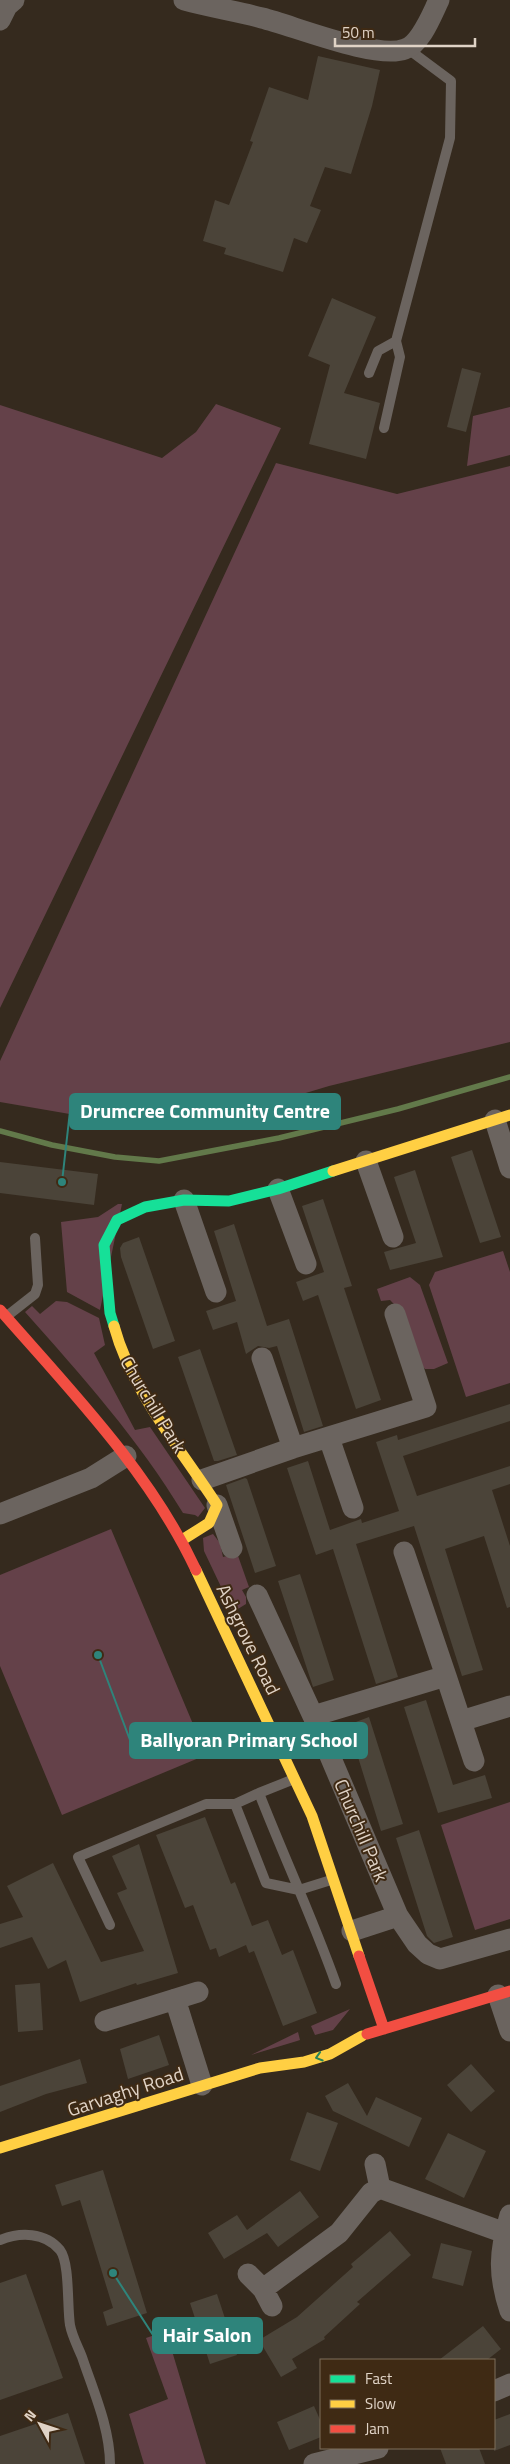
<svg xmlns="http://www.w3.org/2000/svg" width="510" height="2464" font-family="'Titillium Web',sans-serif">
<style>
.green{fill:#644149}
.lines{fill:none;stroke-linecap:round;stroke-linejoin:round}
.stream{stroke:#62794a;stroke-width:5.5}
.building{fill:#4b4439}
.lane{stroke:#6b645f;stroke-width:10}
.street{stroke:#6b645f;stroke-width:21}
.fast{stroke:#16e098;stroke-width:11}
.slow{stroke:#ffcf43;stroke-width:11}
.jam{stroke:#f24e42;stroke-width:11}
.oneway{stroke:#2a8556}
.labels{text-anchor:middle;dominant-baseline:central;stroke-width:4;stroke-linejoin:round;paint-order:stroke}
.street-label{font-size:19px;fill:#e0d3c6;stroke:#3f2a14}
.leader{fill:none;stroke:#2e847b;stroke-width:2}
.callout-dot{fill:#2e847b;stroke:#3f2a14;stroke-width:2}
.callout{fill:#2e847b;stroke:#2e847b;stroke-width:2}
.callout-label{font-size:20px;text-anchor:middle;font-weight:bold;fill:#fff}
</style>
<rect width="100%" height="100%" fill="#352a1e"/>
<path class="green" d="M216 404 281 428 0 1008V405L162 458 196 432Z
M510 407V455L467 466 473 416Z
M276 463 397 494 510 466V1042L329 1086 209 1122 151 1128 0 1102V1061Z
M118 1204H122L100 1310 67 1292 61 1222 98 1217Z
M503 1251 510 1272V1383L466 1397 429 1285 435 1272Z
M410 1277 420 1285 448 1363 434 1369H425C405 1349 411 1320 390 1300L381 1301 377 1289Z
M56 1301 67 1302 99 1318 105 1345 94 1353 135 1430 150 1427 205 1508 198 1517 195 1515 183 1513C139 1440 82 1376 25 1312L32 1306 40 1314Z
M111 1529 206 1755 62 1815 0 1666V1575Z
M213 1534 220 1543 223 1557 237 1553 249 1587 242 1590 246 1597V1604L233 1612 204 1551 203 1538Z
M510 1802V1919L475 1930 441 1825Z
M350 2009 333 2030 315 2035 311 2026Z
M298 2032 300 2040 297 2041 251 2055Z
M166 2331 206 2464H144L129 2414 168 2399 146 2338Z"/>
<g class="lines">
<path class="stream" d="M0 1131 52 1145 115 1157 159 1161 279 1138 398 1109 510 1077"/>
</g>
<path class="building" d="M318 56 380 70 372 106 351 174 325 167 310 206 321 210 307 243 294 238 283 272 224 254 226 248 203 241 215 200 229 205 253 142 250 141 269 87 308 100Z
M332 298 376 317 344 393 380 403 366 459 309 444 330 365 308 356Z
M462 368 481 373 466 432 447 427Z
M472 1150 501 1237 480 1243 451 1157Z
M0 1162 98 1174 94 1205 0 1193Z
M415 1170 443 1257 390 1270 384 1252 416 1243 394 1177Z
M323 1199 352 1286 344 1288 381 1400 356 1409 318 1295 303 1301 296 1282 324 1272 302 1206Z
M234 1224 267 1326 289 1319 323 1426 304 1432 277 1346 269 1348 258 1346 246 1354 237 1322 213 1330 206 1311 236 1301 214 1231Z
M139 1237 175 1341 153 1349 121 1257 120 1248 123 1243Z
M200 1349 237 1455 218 1461H214L178 1357Z
M510 1404V1421L403 1456 417 1496 510 1466V1484L492 1490 510 1546V1607L507 1608 484 1536 445 1549 483 1670 462 1676 414 1526 356 1544 398 1677 376 1684 333 1549 316 1555 287 1468 308 1461 330 1530 361 1519 362 1523 399 1511 376 1442 397 1435 398 1440Z
M245 1478 247 1479 276 1566 255 1573 226 1485Z
M300 1574 334 1680 313 1687 278 1581Z
M426 1700 453 1785 485 1775 492 1798 438 1813 404 1707Z
M369 1717 403 1824 381 1831 348 1725Z
M205 1817 231 1884 235 1882 252 1926 268 1920 282 1955 293 1950 317 2013 283 2026 254 1951 249 1953 246 1945 219 1957 216 1948 210 1950 193 1905 185 1908 156 1835Z
M419 1830 453 1937 434 1943 427 1936 396 1838Z
M139 1844 178 1973 137 1985 136 1983 80 2002 66 1960 48 1969 32 1937 0 1948V1924L23 1917 7 1886 53 1863 101 1962 144 1951 117 1893 127 1889 112 1856Z
M40 1983 43 2030 18 2032 15 1985Z
M159 2035 169 2065 128 2079 120 2049Z
M80 2059 87 2083 46 2094 0 2112V2086Z
M471 2064 495 2091 471 2112 447 2085Z
M348 2083 367 2116 376 2097 422 2118 409 2147 333 2111 325 2096Z
M307 2112 338 2123 320 2171 290 2160Z
M448 2133 486 2151 464 2198 425 2179Z
M103 2170 147 2313 107 2326 103 2312 113 2308 80 2200 62 2206 55 2185Z
M300 2191 319 2217 278 2247 267 2233 224 2259 208 2233 237 2215 247 2230Z
M390 2231 411 2255 357 2302 360 2304 324 2337 325 2339 292 2359 297 2368 281 2377 259 2340 297 2317 353 2267 351 2264Z
M441 2243 472 2251 463 2286 432 2278Z
M26 2274 63 2378 0 2400V2283Z
M217 2294 237 2355 210 2364 190 2303Z
M483 2326 501 2349 487 2360H439Z
M314 2406 321 2422V2437L289 2450 277 2422Z
M68 2413 85 2464H0V2436Z
M510 2414V2445L494 2451V2420Z
M440 2448H479L485 2464H446Z"/>
<g class="lines">
<path class="lane" d="M369 373 378 351 396 341 450 138 451 81 408 49
M384 428 400 357 396 341
M7 1316 35 1294 38 1285 35 1238
M294 1779 259 1793C284 1857 313 1919 336 1984
M259 1793 235 1804 266 1883 299 1890 331 1880
M110 1925 78 1857 206 1804H235
M0 2240C20 2232 45 2232 60 2250 70 2263 67 2307 70 2325 72 2336 78 2347 82 2357 93 2390 110 2428 110 2464"/>
<path class="street" d="M184 0C209 7 236 11 262 18 294 26 377 60 405 49 421 44 432 14 439 0
M0 20 7 6 14 0
M495 1120 510 1168
M366 1161 393 1237
M278 1189 306 1264
M184 1200 216 1292
M262 1358 293 1448
M329 1438 353 1508
M202 1480 293 1448 426 1407 395 1314
M217 1505 232 1548
M0 1514 91 1478 126 1456
M404 1552 446 1676
M257 1595 313 1716 398 1916 417 1944 428 1954 440 1959 510 1939
M313 1716 446 1676 474 1761
M461 1721 510 1706
M352 1931 398 1916
M498 1995 510 2031
M175 1999 202 2085
M105 2021 198 1992
M375 2164 380 2188
M510 2215C499 2252 498 2275 510 2311
M248 2274 263 2289 272 2306
M263 2289 339 2233 371 2193 380 2188 505 2233
M494 2391 510 2384
M314 2464 378 2448"/>
<path class="fast" d="M114 1326 110 1313 104 1245 117 1220 145 1207 184 1200 229 1201 278 1189 333 1171"/>
<path class="slow" d="M333 1171 510 1115
M114 1326C132 1392 180 1448 217 1505L209 1523 182 1540
M196 1570 312 1816 359 1956
M0 2148 260 2068 304 2062 330 2054 362 2036"/>
<path class="jam" d="M0 1310C71 1391 150 1472 196 1570
M359 1956 384 2029
M367 2034 510 1991"/>
</g>
<defs><path id="oneway-chevron" d="M-2-3.5L2.5 0L-2 3.5" fill="none" stroke-width="1.6" stroke-linecap="round" stroke-linejoin="round" transform="scale(1.25)"/></defs>
<use class="oneway" href="#oneway-chevron" transform="translate(319 2057) rotate(163)"/>
<g class="labels">
<g class="street-label">
<text transform="translate(154 1404) rotate(59)">Churchill Park</text>
<text transform="translate(249 1639) rotate(64)">Ashgrove Road</text>
<text transform="translate(362 1830) rotate(67)">Churchill Park</text>
<text transform="translate(125 2091) rotate(-18)">Garvaghy Road</text>
</g>
</g>
<path class="leader" d="M62 1182L70 1111M98 1655L130 1740M113 2273L153 2335"/>
<g class="callout-dot">
<circle cx="62" cy="1182" r="5"/>
<circle cx="98" cy="1655" r="5"/>
<circle cx="113" cy="2273" r="5"/>
</g>
<g class="callout">
<rect x="70" y="1094" width="270" height="35" rx="5"/>
<rect x="130" y="1723" width="237" height="35" rx="5"/>
<rect x="153" y="2318" width="109" height="35" rx="5"/>
</g>
<g class="callout-label">
<text x="205" y="1118">Drumcree Community Centre</text>
<text x="249" y="1747">Ballyoran Primary School</text>
<text x="207" y="2342">Hair Salon</text>
</g>
<rect x="320" y="2359" width="175" height="90" fill="#3f2a14" stroke="#7f6e5b"/>
<rect x="330" y="2375" width="25" height="8" fill="#16e098" stroke="#7f6e5b"/>
<text x="365" y="2384" font-size="15" fill="#e0d3c6">Fast</text>
<rect x="330" y="2400" width="25" height="8" fill="#ffcf43" stroke="#7f6e5b"/>
<text x="365" y="2409" font-size="15" fill="#e0d3c6">Slow</text>
<rect x="330" y="2425" width="25" height="8" fill="#f24e42" stroke="#7f6e5b"/>
<text x="365" y="2434" font-size="15" fill="#e0d3c6">Jam</text>
<g transform="translate(40 2424) rotate(310)" stroke="#3f2a14" stroke-width="4" paint-order="stroke">
<path d="M0-4L9 19L0 12L-9 19Z" fill="#e0d3c6"/>
<text y="-8" font-size="14" font-weight="bold" text-anchor="middle" fill="#e0d3c6">N</text>
</g>
<path d="M335 38v8h140v-8" fill="none" stroke="#e0d3c6" stroke-width="2.5"/>
<text x="342" y="38" font-size="15" fill="#e0d3c6" stroke="#3f2a14" stroke-width="4" paint-order="stroke">50 m</text>
</svg>
